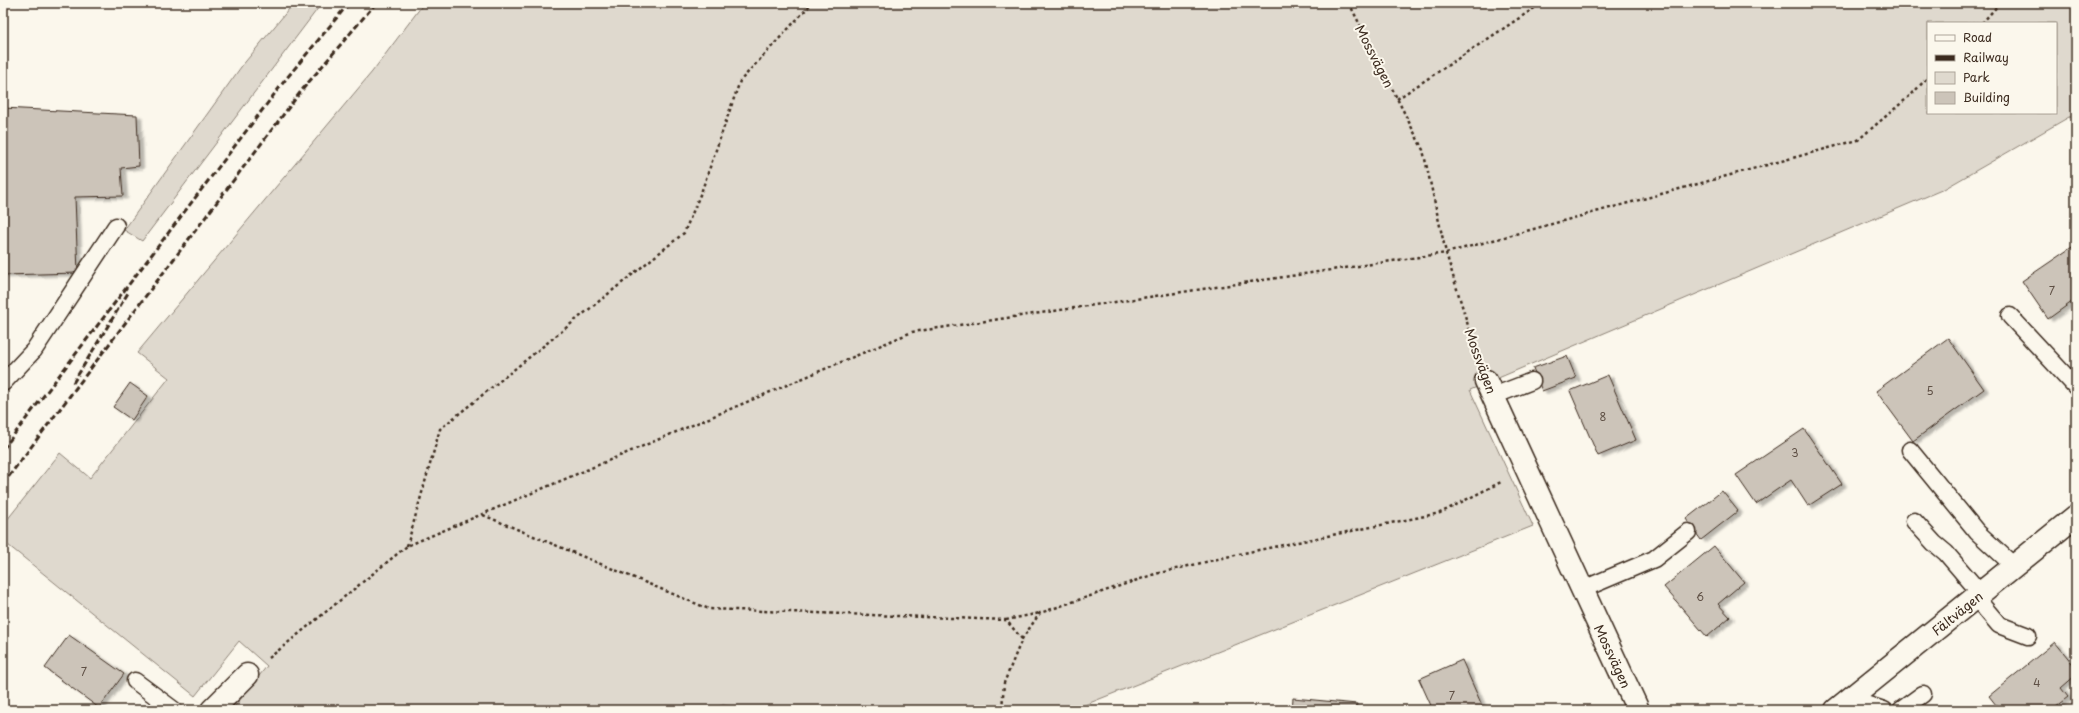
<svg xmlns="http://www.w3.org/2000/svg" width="2079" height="713" font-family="'Playpen Sans',sans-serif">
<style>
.green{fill:#dfd9ce;stroke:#8d8276;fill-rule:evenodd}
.building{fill:#ccc4b9;stroke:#3b2a1e;filter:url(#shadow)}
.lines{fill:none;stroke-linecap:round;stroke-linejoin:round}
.lane-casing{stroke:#3b2a1e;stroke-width:19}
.street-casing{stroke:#3b2a1e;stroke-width:25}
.path{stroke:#3b2a1e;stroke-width:2.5;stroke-dasharray:3 3;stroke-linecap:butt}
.lane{stroke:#fbf7ec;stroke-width:16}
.street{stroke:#fbf7ec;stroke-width:22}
.rail{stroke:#3b2a1e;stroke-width:3;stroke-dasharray:6 3;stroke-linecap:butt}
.labels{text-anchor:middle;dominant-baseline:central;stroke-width:4;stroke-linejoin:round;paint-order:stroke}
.number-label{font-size:11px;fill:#5f5045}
.street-label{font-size:13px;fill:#3b2a1e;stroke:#fbf7ec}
</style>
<defs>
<filter id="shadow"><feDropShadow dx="4.5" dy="2.5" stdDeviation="1" flood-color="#0004"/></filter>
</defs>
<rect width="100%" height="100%" fill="#fbf7ec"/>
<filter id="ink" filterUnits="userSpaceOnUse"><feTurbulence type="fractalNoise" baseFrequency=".025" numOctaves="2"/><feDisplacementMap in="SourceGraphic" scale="8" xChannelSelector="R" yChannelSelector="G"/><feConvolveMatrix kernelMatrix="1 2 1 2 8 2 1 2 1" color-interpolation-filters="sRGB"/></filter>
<g filter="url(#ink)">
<path class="green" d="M294 3H322L142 241 124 230 241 67Z
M424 3H2076V113L1944 189 1470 390 1533 526 1072 710H750L723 705 709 710H232L267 666 239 641 195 696 3 541V525L60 453 90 478 169 378 137 353 372 72ZM1928 23H2056V113H1928Z"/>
<path class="building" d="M3 108 137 115 139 166 121 168 123 196 75 197 78 273 3 275Z
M2075 245 2076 299 2048 319 2022 281Z
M1948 338 1984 389 1913 441 1876 391Z
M1567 356 1576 378 1542 391 1533 368Z
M1608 375 1636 440 1598 456 1570 391Z
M130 383 148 396 132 420 113 407Z
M1804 429 1842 484 1808 506 1791 480 1756 504 1736 475Z
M1722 491 1738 511 1701 540 1686 519Z
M1714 546 1744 582 1718 604 1730 617 1707 637 1664 587Z
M69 635 124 674 99 708 45 668Z
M2055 642 2076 668V675L2061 688 2068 697 2051 710H2000L1989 696Z
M1462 660 1484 710H1433L1419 679Z
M1293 698 1357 704V710H1292Z"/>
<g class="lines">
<defs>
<path id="lane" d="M2010 316 2076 387
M3 383 34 350 116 226
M1493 396 1532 381
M1910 450 1977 532 2014 566
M1914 521 1934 543 1946 553 1981 594
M1583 589 1654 559 1688 532
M1976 598 1999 625 2028 636
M135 681 174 710
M1850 699 1884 710
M1901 710 1923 694"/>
<path id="street" d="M1486 381 1638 710
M212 710 247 675
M1836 710 2076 516"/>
</defs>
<use href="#lane" class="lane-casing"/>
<use href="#street" class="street-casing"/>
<path class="path" d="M1349 3 1423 150 1446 253 1477 355
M1982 23 2000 3
M1397 99 1542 3
M483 515 709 609 1006 620 1022 639
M407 546 440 429 684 233 702 190 740 81 812 3
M1006 620 1040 613
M269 658 407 546 912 332 1446 253 1858 140 1912 94 1928 77
M997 710 1002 709 1004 683 1022 639 1040 613 1155 574 1239 554 1440 513 1501 482"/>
<use href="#lane" class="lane"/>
<use href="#street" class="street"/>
<path class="rail" d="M73 383 128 293
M3 449 286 79 349 3
M3 484 302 90 376 3"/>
</g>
</g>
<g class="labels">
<g class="number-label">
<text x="2052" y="290">7</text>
<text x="1930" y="390">5</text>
<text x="1603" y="416">8</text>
<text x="1795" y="452">3</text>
<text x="1700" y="596">6</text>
<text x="84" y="671">7</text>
<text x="2037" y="682">4</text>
<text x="1452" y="695">7</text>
</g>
<g class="street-label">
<text transform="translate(1375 56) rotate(63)">Mossvägen</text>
<text transform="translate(1481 361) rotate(70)">Mossvägen</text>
<text transform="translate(1957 613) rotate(-39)">Fältvägen</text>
<text transform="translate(1613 656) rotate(65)">Mossvägen</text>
</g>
</g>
<rect width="2079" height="713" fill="none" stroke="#fbf7ec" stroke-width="16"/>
<rect x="8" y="8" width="2063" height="697" fill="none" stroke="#3b2a1e" stroke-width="1.5" filter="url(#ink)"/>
<rect x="1927" y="22" width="130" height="92" fill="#fbf7ec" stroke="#aea59a"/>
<rect x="1935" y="35" width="20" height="6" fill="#fbf7ec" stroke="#aea59a"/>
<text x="1963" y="42" font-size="12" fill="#3b2a1e">Road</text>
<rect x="1935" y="55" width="20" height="6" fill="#3b2a1e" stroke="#aea59a"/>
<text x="1963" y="62" font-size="12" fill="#3b2a1e">Railway</text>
<rect x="1935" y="72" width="20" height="12" fill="#dfd9ce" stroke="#aea59a"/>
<text x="1963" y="82" font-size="12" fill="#3b2a1e">Park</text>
<rect x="1935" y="92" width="20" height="12" fill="#ccc4b9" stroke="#aea59a"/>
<text x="1963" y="102" font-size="12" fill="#3b2a1e">Building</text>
</svg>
